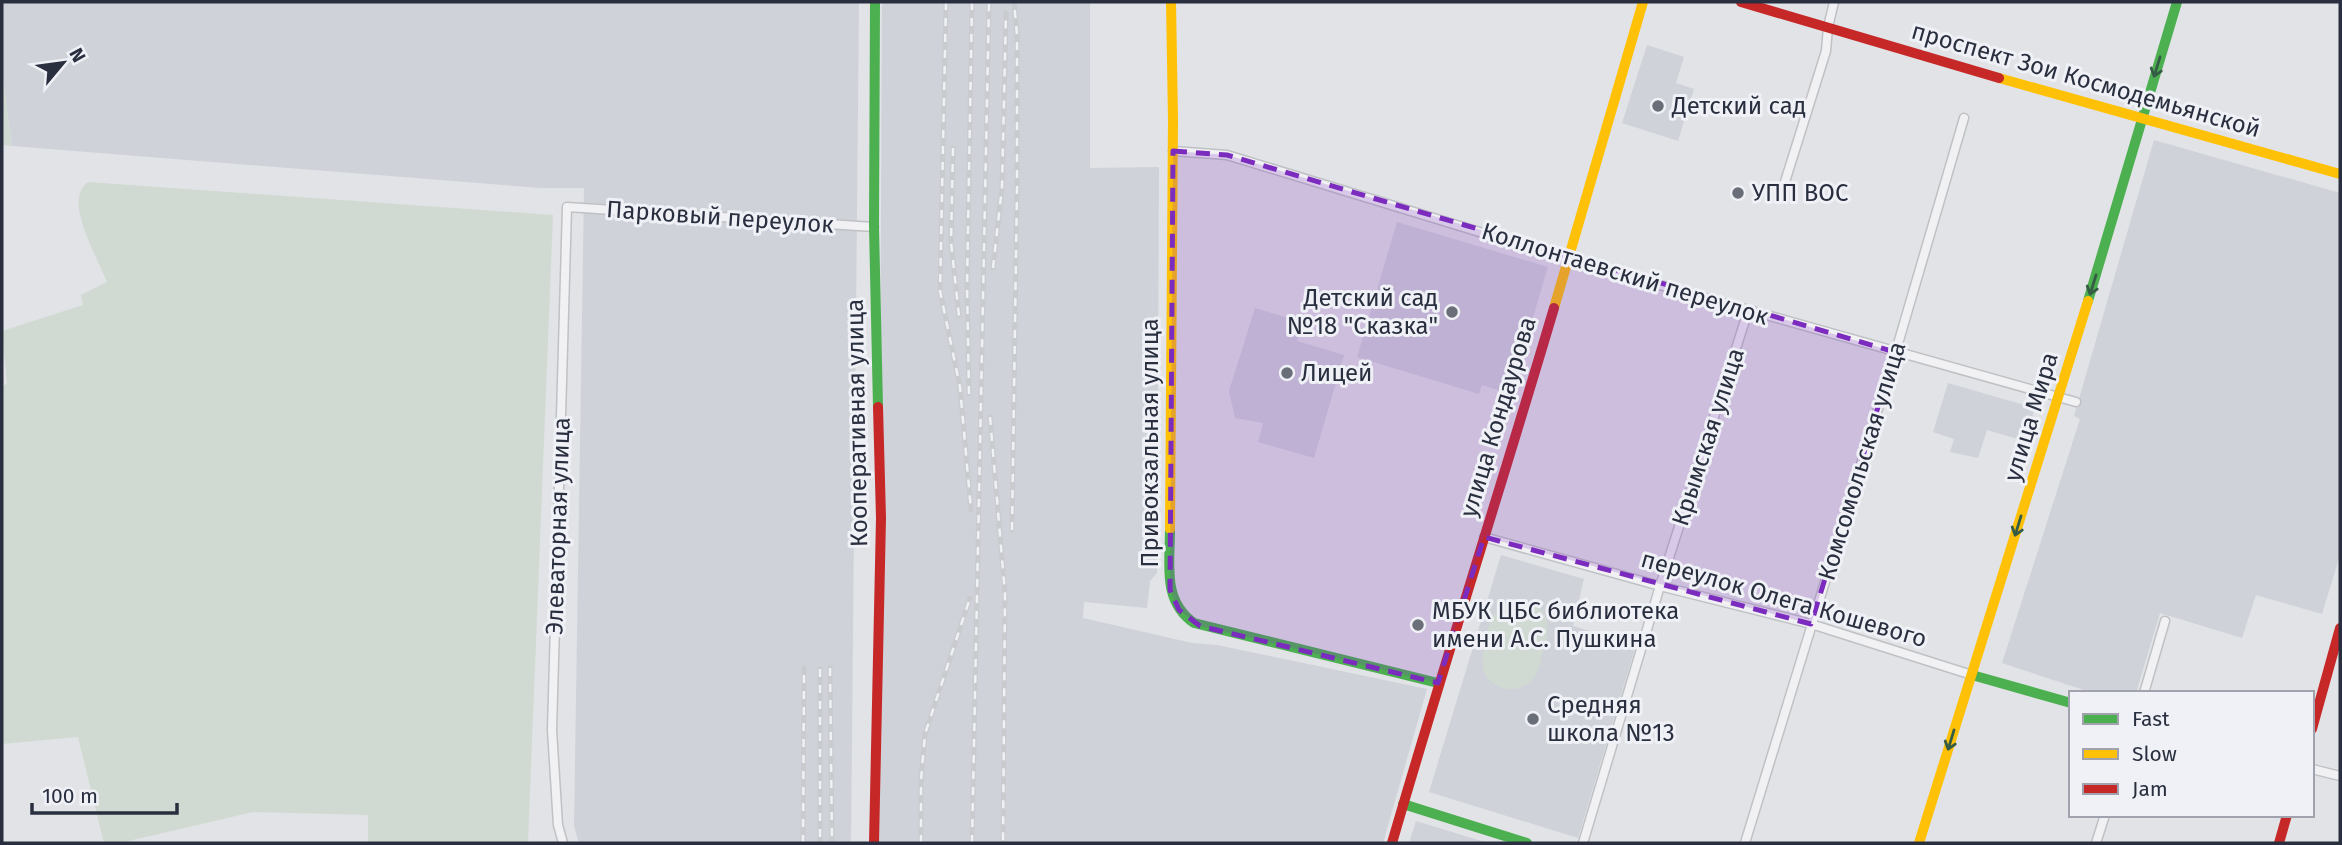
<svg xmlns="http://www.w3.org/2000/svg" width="2342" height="845" font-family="'Fira Sans',sans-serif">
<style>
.built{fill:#cfd2d9}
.green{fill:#d1dad2}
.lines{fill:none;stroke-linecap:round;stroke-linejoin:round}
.street-casing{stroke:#bfc1c4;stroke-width:11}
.street{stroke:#f1f1f3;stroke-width:8}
.fast{stroke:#4caf50;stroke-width:10}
.slow{stroke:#ffc107;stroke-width:10}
.jam{stroke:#c62828;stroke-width:10}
.rail-casing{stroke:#cacbce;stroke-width:5}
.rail{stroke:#eff1f6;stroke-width:2.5;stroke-dasharray:8;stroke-linecap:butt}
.oneway{stroke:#355c45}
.marked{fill:#7b2cbf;fill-opacity:0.2;stroke:#7b2cbf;stroke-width:5;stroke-dasharray:14 9;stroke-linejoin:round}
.poi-dot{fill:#696e79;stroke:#eff1f6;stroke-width:2.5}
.labels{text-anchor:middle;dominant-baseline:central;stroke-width:6;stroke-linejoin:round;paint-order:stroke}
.street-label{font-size:24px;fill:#292f3f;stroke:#eff1f6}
.poi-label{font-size:24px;fill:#292f3f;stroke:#eff1f6;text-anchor:start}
</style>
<rect width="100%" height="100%" fill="#e1e3e6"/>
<path class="built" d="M2 2H859L851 843H579L574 826 584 188H540L12 146 2 73Z
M882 2H1090V168L1159 167 1157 573 1150 581 1147 608 1084 602 1083 618 1192 643 1217 645 1427 689 1383 843H878Z
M1647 45 1684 57 1676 83 1694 89 1678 141 1622 123Z
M2154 140 2340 193V555L2322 614 2256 595 2242 638 2160 613 2136 693H2093L2002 663 2080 419 2074 416Z
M1397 222 1548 267 1510 394 1482 385 1479 394 1357 357Z
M1255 308 1302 322 1297 341 1344 355 1314 458 1258 442 1263 423 1235 418 1229 391Z
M1948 383 2035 408 2025 441 1987 430 1978 458 1950 452 1954 439 1933 432Z
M1501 555 1584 579 1573 626 1636 645 1578 838 1429 792Z
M1416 821 1488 843H1409Z"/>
<path class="green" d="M2 73 12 146 2 145Z
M88 182 553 215 528 843H368V815L253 812 120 843H104L78 737 2 744V386L7 384 2 331 83 305 81 295 107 282C99 262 70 211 81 191 82 187 85 185 88 182Z
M1522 600C1554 607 1549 631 1542 655 1540 664 1538 673 1532 680 1519 694 1496 691 1486 676 1477 662 1487 621 1498 610 1504 603 1513 601 1522 600Z"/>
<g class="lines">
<defs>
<path id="street" d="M1173 151 1227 155 1578 262 2076 402
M1784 185 1826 51 1828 27 1834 2
M1484 537 1660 586 1811 624 1972 675
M2144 693 2165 621
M2312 769 2340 776
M563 843 558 825 552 730 567 207 874 227
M1583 843 1660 586 1748 311
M1745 843 1900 337 1964 118
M2096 843 2105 815"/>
</defs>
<use href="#street" class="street-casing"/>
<use href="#street" class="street"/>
<path class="fast" d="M875 2 874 227 878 407
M2088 301 2177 2
M1170 529C1170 564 1162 601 1194 623L1438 683
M1972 675 2071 703
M1403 804 1527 843"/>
<path class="slow" d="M1999 78 2340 174
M1554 308 1643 2
M1170 529 1173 120 1171 2
M1919 843 2088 301"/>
<path class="jam" d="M1741 2 1999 78
M2312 729 2340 628
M874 843 881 518 878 407
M1392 843C1444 664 1501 487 1554 308
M2279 843 2287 815"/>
<defs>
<path id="rail" d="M946 2 940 291 960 387 971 510
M953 148 951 242 959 316
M993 268 1002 187 1006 13
M969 394 967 286 972 2
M990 417 1005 594 1003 843
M1012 530 1017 188V35L1014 2
M830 668 832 843
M820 669V843
M803 843 804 668
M921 843V780L925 734 970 598
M972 843 989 2"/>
</defs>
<use href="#rail" class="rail-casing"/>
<use href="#rail" class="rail"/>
</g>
<defs><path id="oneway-shaft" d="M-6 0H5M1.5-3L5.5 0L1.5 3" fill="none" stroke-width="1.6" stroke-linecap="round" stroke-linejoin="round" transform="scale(1.75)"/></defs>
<g class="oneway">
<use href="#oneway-shaft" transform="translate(2157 67) rotate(107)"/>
<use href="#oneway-shaft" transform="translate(2093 285) rotate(107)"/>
<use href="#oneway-shaft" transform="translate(2018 526) rotate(107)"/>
<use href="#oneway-shaft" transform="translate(1951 740) rotate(107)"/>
</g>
<path class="marked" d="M1173 151 1227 155 1895 352 1811 624 1484 537 1438 683 1200 626 1179 610 1170 590Z"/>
<g class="poi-dot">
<circle cx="1658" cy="106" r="7"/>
<circle cx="1738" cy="193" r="7"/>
<circle cx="1452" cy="312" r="7"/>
<circle cx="1287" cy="373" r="7"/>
<circle cx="1418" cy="625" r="7"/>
<circle cx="1533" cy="719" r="7"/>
</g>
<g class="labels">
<g class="street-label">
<text transform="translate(2086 80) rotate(16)">проспект Зои Космодемьянской</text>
<text transform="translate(720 217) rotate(4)">Парковый переулок</text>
<text transform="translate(1625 274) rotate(17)">Коллонтаевский переулок</text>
<text transform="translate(1498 417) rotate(-73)">улица Кондаурова</text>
<text transform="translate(2031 417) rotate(-73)">улица Мира</text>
<text transform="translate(857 423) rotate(-91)">Кооперативная улица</text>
<text transform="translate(1708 437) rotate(-72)">Крымская улица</text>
<text transform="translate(1150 443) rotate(-90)">Привокзальная улица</text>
<text transform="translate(1862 461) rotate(-73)">Комсомольская улица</text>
<text transform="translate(558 526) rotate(-88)">Элеваторная улица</text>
<text transform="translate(1784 599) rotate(16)">переулок Олега Кошевого</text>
</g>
<g class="poi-label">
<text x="1672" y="106">Детский сад</text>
<text x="1752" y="193">УПП ВОС</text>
<text x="1438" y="298" text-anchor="end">Детский сад<tspan x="1438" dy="28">№18 "Сказка"</tspan></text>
<text x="1301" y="373">Лицей</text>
<text x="1432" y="611">МБУК ЦБС библиотека<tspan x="1432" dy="28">имени А.С. Пушкина</tspan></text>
<text x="1547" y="705">Средняя<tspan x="1547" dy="28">школа №13</tspan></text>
</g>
</g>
<rect width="2342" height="845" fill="none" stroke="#292f3f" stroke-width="7"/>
<rect x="2069" y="691" width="245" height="126" fill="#eff1f6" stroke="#a0a3ad" stroke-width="2"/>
<rect x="2083" y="714" width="35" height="10" fill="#4caf50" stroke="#a0a3ad" stroke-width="2"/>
<text x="2132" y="726" font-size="21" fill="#292f3f">Fast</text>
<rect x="2083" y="749" width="35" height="10" fill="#ffc107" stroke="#a0a3ad" stroke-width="2"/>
<text x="2132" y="761" font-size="21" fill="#292f3f">Slow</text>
<rect x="2083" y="784" width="35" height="10" fill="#c62828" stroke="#a0a3ad" stroke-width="2"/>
<text x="2132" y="796" font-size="21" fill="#292f3f">Jam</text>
<g transform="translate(63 63) rotate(61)" stroke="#eff1f6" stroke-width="5" paint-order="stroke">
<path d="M0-5L12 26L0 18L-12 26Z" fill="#292f3f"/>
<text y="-10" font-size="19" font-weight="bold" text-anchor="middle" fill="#292f3f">N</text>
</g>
<path d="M32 803v10h145v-10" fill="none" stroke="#292f3f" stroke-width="3.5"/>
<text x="42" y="803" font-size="21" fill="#292f3f" stroke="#eff1f6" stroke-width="5" paint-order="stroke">100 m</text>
</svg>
